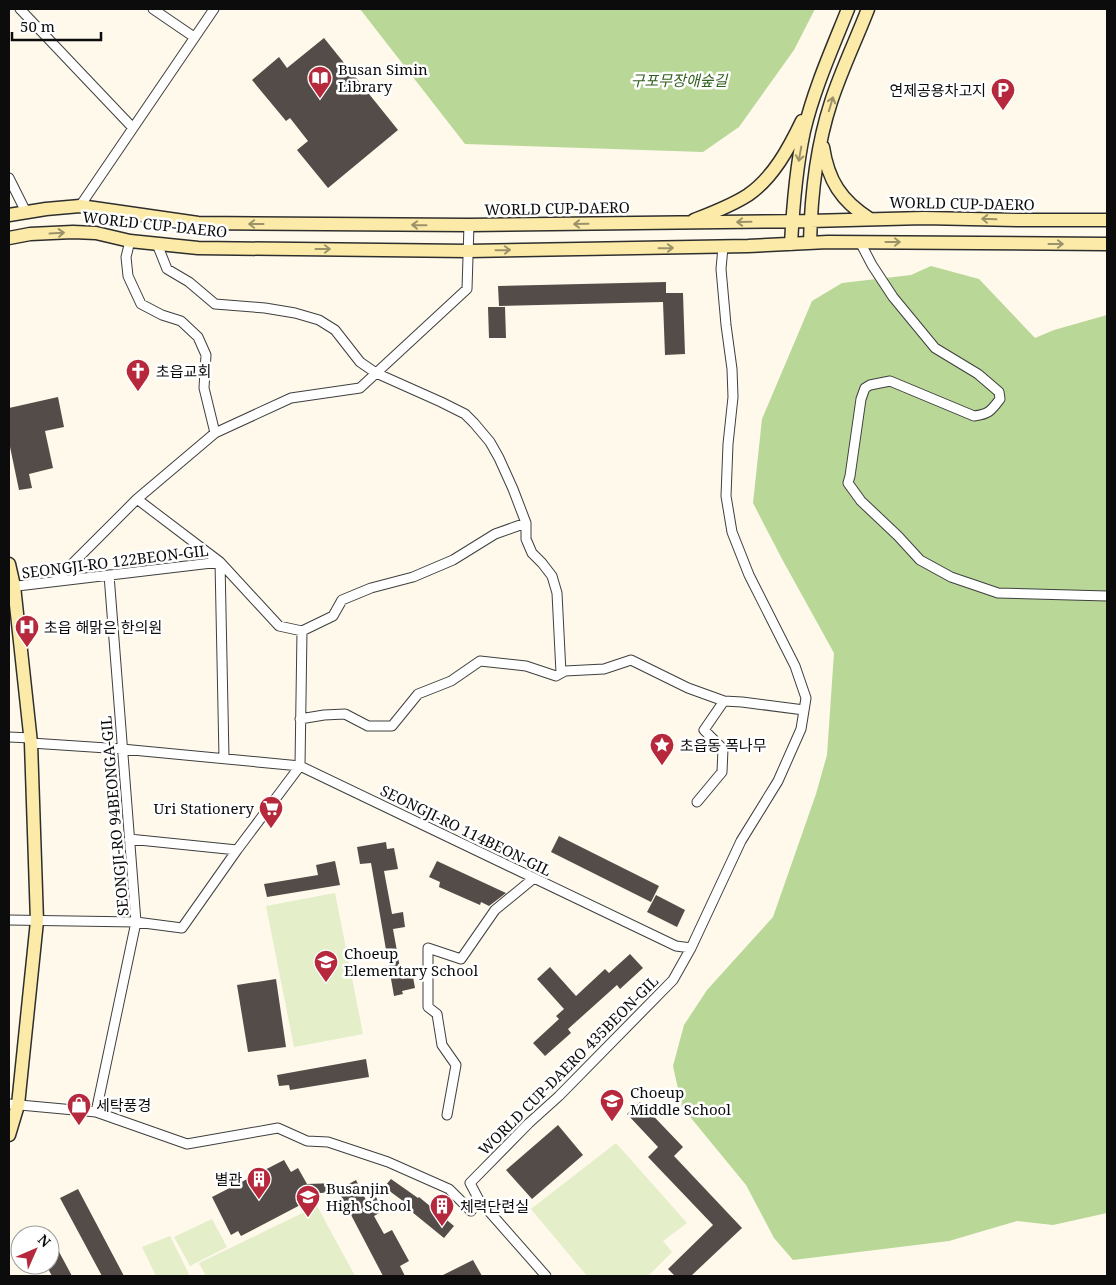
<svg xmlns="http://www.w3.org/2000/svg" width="1116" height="1285" font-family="'Noto Serif','Noto Sans KR',serif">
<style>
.forest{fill:#b9d796}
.pitch{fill:#e4eec8}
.building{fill:#544c48}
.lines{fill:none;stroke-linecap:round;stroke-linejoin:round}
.minor-casing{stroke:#3f3f3f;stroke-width:11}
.secondary-casing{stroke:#2e2e2e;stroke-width:15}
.minor{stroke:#fff;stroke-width:9}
.secondary{stroke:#fceba8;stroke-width:12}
.oneway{stroke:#9c926a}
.labels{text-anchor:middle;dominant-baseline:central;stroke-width:5;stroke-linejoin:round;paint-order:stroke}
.poi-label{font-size:15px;fill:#0c0c0c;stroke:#fff;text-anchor:start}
.park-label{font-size:15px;font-style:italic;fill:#32601f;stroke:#fff}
.street-label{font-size:15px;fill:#0c0c0c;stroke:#fff}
</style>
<rect width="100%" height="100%" fill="#fef9eb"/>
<path class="forest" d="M360 9H815L794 50 739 127 703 152 465 144Z
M931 266 979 279 1035 338 1054 330 1107 315V1213L1053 1225 1017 1221 949 1241 793 1260 774 1238 746 1185 682 1107 673 1066 684 1025 707 990 773 917 816 794 827 755 834 653 782 559 753 503 762 419 812 301 842 283 911 275Z"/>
<path class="pitch" d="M335 893 363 1034 294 1047 266 906Z
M616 1143 687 1223 663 1241 672 1252 648 1276H587L531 1209Z
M317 1206 355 1276H206L199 1263Z
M212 1219 227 1247 190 1266 174 1237Z
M170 1236 190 1276H156L142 1247Z"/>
<path class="building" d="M324 38 398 130 328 188 297 150 308 141 290 118 286 121 252 80 279 57 287 68Z
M666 282V293H683L685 354 665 355 663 302 499 306 498 286Z
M488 307H505L506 338H489Z
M58 397 64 427 45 431 53 468 29 474 32 488 19 490 9 442V408Z
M559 836 659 886 651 902 551 852Z
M386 842 387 849 394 848 398 869 384 871 392 914 403 912 405 927 393 929 402 979 413 977 415 988 402 991 403 994 394 996 371 863 360 864 357 847Z
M335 861 340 885 267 897 264 884 318 875 316 865Z
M437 861 506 893 489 906 481 902 480 905 439 887 440 882 429 877Z
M656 895 685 910 677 927 647 912Z
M630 954 643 968 620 989 617 985 568 1029 571 1033 545 1056 533 1043 559 1019 556 1016 564 1009 537 979 550 967 576 996 605 969 609 973Z
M276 979 286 1047 248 1052 237 985Z
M366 1059 369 1077 290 1090 289 1085 279 1086 277 1075Z
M640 1102 683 1147 674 1156 742 1228 691 1276H675L668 1269 713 1225 648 1157 658 1147 627 1114Z
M558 1125 583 1155 532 1199 506 1170Z
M284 1160 291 1172 298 1168 307 1184 336 1183 338 1192 302 1194 306 1202 241 1236 238 1231 231 1235 212 1197Z
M391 1179 418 1198 419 1197 454 1226 444 1238 401 1203 403 1201 384 1187Z
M356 1180 367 1202 376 1197 383 1211 374 1216 384 1234 392 1230 409 1261 400 1266 405 1276H383L338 1190Z
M78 1189 124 1276H102L60 1198Z
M50 1235 72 1276H52L46 1265H50Z
M473 1260 482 1276H441Z"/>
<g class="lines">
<defs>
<path id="minor" d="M20 9 133 128
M153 9 194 37
M9 178 26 212
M80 206 214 9
M130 241 126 257 128 276 141 304 162 315 181 321 198 337 206 355 204 388 215 433
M860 242 872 265 893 297 935 348 978 374 999 392 1000 399C991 411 989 414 974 416L890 381 870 385 865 388 861 399 850 476 848 483 861 501 898 536 920 560 951 577 998 593 1107 596
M157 244 167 269 189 282 215 304 265 308 295 313 319 320 335 330 360 362 376 373 441 402 465 414 474 423 490 442 499 458 513 489 526 523V539L532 553 542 563 552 576 557 593 561 673
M137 499 220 562 279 626 302 631 333 616 342 600 371 588 413 577 453 560 495 534 526 523
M220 562 224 758
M55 581 137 499 215 433 291 398 360 388 467 289 469 225
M9 587 220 562
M300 719 324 715 345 714 368 726H392L418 694 451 681 480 661 526 666 556 676 565 671 604 669 631 660 688 688 724 701 742 702 804 710
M9 737 31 738
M31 743 122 749 300 766 676 946 691 948
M697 802 722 772 723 749 704 730 724 701
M129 839 237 850
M9 920 136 922 182 928 237 850 300 766 302 631
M9 1104 96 1112 187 1144 278 1128 307 1141 328 1142 388 1162 449 1189 471 1211 479 1200
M96 1112 136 922 109 575
M447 1115 456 1065 442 1045 437 1014 428 1007V948L461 959 495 910 534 878
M546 1276 479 1200 470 1183 529 1123 559 1096 673 980 691 948 741 841 778 781 801 729 806 698 795 666 749 575 732 532 726 496 728 444 733 397 732 369 726 325 721 269 723 247"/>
<path id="secondary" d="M823 147C828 180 841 201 870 219
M9 215 46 209 80 206 198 223 469 225 810 221 924 218 1017 220H1107
M694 220C712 213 731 206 748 195 773 178 789 148 802 121
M9 238 30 234 73 232 96 233 130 241 198 248 468 251 748 246 828 242 1107 244
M810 243C811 195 816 148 831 102 841 71 856 40 868 9
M791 244C793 206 796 168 804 131 814 89 832 49 848 9
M9 564 14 586 31 743 37 921 18 1105 9 1135"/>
</defs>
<use href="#minor" class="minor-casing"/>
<use href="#secondary" class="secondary-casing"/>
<use href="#minor" class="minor"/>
<use href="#secondary" class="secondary"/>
</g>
<defs><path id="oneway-shaft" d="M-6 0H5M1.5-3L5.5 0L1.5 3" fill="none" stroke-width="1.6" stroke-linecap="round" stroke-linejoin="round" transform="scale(1.25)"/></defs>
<g class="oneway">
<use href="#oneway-shaft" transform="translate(831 104) rotate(-73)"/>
<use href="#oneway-shaft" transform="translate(800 154) rotate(100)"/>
<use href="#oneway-shaft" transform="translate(989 219) rotate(-178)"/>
<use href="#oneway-shaft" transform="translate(744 222) rotate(179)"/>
<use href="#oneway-shaft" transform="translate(256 224) rotate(-180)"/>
<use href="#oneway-shaft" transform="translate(581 224) rotate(179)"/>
<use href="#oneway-shaft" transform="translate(419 225) rotate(-179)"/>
<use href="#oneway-shaft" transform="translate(57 233) rotate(-3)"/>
<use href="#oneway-shaft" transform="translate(893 242)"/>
<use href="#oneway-shaft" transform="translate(1056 244)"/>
<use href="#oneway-shaft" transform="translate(666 248) rotate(-1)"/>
<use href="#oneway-shaft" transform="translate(323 249)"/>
<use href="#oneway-shaft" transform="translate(503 250) rotate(-1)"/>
</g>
<defs>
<symbol id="library-pin" viewBox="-11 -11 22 30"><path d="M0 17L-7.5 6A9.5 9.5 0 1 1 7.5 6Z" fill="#b6293c" stroke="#fff"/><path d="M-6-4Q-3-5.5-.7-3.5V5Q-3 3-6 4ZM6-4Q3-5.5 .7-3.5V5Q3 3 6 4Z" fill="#fff"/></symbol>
<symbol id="parking-pin" viewBox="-11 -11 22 30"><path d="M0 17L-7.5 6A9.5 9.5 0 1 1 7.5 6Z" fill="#b6293c" stroke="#fff"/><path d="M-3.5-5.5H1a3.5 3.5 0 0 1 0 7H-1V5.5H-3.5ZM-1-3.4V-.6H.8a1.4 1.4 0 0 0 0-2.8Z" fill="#fff"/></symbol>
<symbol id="church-pin" viewBox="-11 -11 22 30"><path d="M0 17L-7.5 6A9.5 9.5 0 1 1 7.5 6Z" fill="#b6293c" stroke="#fff"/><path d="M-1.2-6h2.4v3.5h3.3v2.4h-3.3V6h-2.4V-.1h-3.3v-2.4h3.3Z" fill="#fff"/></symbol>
<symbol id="hospital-pin" viewBox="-11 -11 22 30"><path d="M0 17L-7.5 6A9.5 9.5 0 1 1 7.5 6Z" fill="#b6293c" stroke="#fff"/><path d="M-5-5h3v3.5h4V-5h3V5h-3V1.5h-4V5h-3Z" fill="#fff"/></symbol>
<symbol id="sight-pin" viewBox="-11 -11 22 30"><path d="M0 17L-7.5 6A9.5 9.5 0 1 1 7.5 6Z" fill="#b6293c" stroke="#fff"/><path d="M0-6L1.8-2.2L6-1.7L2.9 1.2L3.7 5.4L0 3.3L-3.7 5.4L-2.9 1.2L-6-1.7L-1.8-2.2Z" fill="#fff"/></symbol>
<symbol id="supermarket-pin" viewBox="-11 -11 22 30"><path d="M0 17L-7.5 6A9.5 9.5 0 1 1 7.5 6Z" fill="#b6293c" stroke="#fff"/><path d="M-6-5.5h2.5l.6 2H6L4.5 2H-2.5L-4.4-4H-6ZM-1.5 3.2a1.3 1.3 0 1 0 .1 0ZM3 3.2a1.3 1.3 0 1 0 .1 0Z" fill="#fff"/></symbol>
<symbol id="school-pin" viewBox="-11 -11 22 30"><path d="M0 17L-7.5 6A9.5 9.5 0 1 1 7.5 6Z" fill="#b6293c" stroke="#fff"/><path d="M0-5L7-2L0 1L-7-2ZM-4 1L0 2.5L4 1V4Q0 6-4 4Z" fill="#fff"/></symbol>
<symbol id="shop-pin" viewBox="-11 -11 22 30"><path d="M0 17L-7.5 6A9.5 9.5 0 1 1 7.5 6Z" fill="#b6293c" stroke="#fff"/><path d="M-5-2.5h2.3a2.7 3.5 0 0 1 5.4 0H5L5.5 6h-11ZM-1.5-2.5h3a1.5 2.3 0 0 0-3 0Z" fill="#fff"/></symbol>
<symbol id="building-pin" viewBox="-11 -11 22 30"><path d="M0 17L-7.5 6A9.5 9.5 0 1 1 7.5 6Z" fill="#b6293c" stroke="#fff"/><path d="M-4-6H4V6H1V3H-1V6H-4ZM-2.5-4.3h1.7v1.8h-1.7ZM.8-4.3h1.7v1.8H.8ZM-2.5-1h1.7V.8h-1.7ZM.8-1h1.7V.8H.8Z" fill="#fff"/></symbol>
</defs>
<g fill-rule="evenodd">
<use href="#library-pin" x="306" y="64" width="28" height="38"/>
<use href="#parking-pin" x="989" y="76" width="28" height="38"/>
<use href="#church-pin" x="124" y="357" width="28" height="38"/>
<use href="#hospital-pin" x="13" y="613" width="28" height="38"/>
<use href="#sight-pin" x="648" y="731" width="28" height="38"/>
<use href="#supermarket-pin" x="257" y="794" width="28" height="38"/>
<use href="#school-pin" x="312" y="948" width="28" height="38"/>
<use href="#school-pin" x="598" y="1087" width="28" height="38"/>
<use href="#shop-pin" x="65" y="1091" width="28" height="38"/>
<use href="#building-pin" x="245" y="1165" width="28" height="38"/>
<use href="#school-pin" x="294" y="1183" width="28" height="38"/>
<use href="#building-pin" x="428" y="1192" width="28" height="38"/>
</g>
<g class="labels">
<g class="poi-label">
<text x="338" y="69">Busan Simin<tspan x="338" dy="17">Library</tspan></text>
<text x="986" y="90" text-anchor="end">연제공용차고지</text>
<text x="156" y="371">초읍교회</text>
<text x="44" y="627">초읍 해맑은 한의원</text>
<text x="680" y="745">초읍동 폭나무</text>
<text x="254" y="808" text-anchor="end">Uri Stationery</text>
<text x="344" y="953">Choeup<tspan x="344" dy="17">Elementary School</tspan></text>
<text x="630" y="1092">Choeup<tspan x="630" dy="17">Middle School</tspan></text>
<text x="96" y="1105">세탁풍경</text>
<text x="242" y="1179" text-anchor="end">별관</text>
<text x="326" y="1188">Busanjin<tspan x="326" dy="17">High School</tspan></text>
<text x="460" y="1206">체력단련실</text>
</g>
<g class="park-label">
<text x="679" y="80">구포무장애숲길</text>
</g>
<g class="street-label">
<text transform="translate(962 203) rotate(1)">WORLD CUP-DAERO</text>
<text transform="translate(557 208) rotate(-1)">WORLD CUP-DAERO</text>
<text transform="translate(155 224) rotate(6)">WORLD CUP-DAERO</text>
<text transform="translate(115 561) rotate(-7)">SEONGJI-RO 122BEON-GIL</text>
<text transform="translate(114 816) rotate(-95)">SEONGJI-RO 94BEONGA-GIL</text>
<text transform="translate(466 830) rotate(26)">SEONGJI-RO 114BEON-GIL</text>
<text transform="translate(568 1065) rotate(-45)">WORLD CUP-DAERO 435BEON-GIL</text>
</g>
</g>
<rect width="1116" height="1285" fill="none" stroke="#0c0c0c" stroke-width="20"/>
<g transform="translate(35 1250) rotate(45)"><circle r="24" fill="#ffffff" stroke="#9e9e9e"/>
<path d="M0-4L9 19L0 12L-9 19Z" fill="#b6293c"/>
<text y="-8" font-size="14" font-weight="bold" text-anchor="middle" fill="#0c0c0c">N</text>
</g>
<path d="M12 32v8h89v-8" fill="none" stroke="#0c0c0c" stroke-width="2.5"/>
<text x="20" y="32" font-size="15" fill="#0c0c0c" stroke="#ffffff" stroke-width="4" paint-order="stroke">50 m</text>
</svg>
